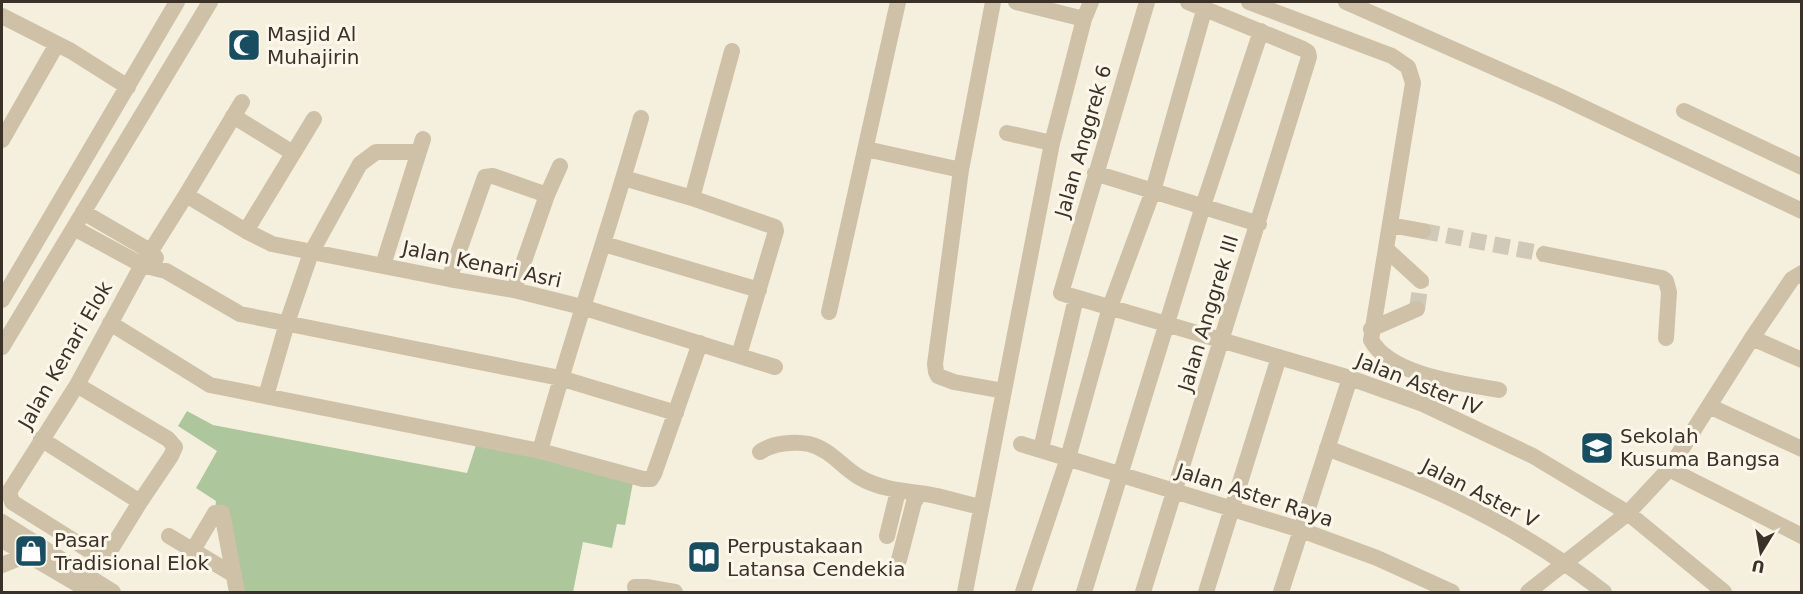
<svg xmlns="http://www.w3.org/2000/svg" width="1803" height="594" font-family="'DejaVu Sans',sans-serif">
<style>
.green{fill:#aec69b}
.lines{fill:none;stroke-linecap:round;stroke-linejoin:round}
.minor-tunnel{stroke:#d0c9b9;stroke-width:16;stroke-dasharray:16 8;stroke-linecap:butt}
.minor{stroke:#cec1a7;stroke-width:16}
.labels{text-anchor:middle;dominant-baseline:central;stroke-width:6;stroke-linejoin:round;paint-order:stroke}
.poi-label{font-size:20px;fill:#3a3228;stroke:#fcf7ea;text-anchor:start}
.street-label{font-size:20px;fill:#3a3228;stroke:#fcf7ea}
</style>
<rect width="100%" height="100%" fill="#f5efdd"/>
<path class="green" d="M187 411 213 425 467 473 478 439 634 477 625 525 617 524 612 548 583 542 573 592H237L215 513 216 501 196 488 217 451 178 426Z"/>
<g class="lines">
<path class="minor-tunnel" d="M1423 231 1544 254
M1417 309 1421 281"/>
<path class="minor" d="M993 2 961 170 935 364 936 372 938 376 954 382 1004 391
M1016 2 1084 19
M1147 2 1061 293 1350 378 1423 404 1533 456 1628 513 1724 592
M1249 2 1392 56 1408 67 1413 83 1371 340C1391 376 1462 383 1499 390
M1346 2 1559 96 1802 211
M2 16 71 51 128 87
M1684 111 1802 167
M233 116 293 153
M1007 133 1052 143
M2 140 57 44
M866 149 961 170
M1095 173 1259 224
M624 178 692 198 775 227 776 231 739 355
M186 195 246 231 272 244 449 279 514 290 582 307 775 367
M692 198 732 51
M83 212 150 251 156 258
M1390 225 1423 231
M74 228 142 265 166 271 240 314 560 378 676 413
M246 231 314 119
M604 244 759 290
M1386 249 1421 281
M1544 254 1662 278 1666 281 1669 292 1666 338
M383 265 423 139
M449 279 485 177 493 176 547 195
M514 290 547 195 560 166
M2 300 177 2
M829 312 898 2
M110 323 210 385 540 451 643 479H651L654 474 700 343
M1371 329 1417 309
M1752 338 1802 360
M2 347 210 2
M77 385 168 439 175 447 171 456 140 502 108 554 104 557 98 556 12 502 9 492 77 385 142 265 186 195 242 102
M266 396 287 323 311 253 360 164 376 152H419
M1709 406 1802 449
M41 439 140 502
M1021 444 1301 530 1377 558 1452 592
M1327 448C1360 461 1394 473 1426 487 1490 515 1550 550 1604 592
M1041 449 1076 298
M540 451C571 339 609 230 641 118
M760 452C772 443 795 441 809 444 830 449 842 467 859 477 879 489 904 491 926 494 944 497 962 503 980 507
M1669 469 1802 536
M2 522 113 592
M169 536 234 575
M887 536 898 491
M2 540 91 592
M193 550 215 513H222L237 592
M899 560 914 502 919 495
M2 565 27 555 32 550
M635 587H646L675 592
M965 592 1052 143 1084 19 1091 2
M1023 592 1068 458 1110 307 1153 191 1205 7
M1084 592 1203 206 1261 31
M1143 592 1309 57 1308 52 1303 49 1188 2
M1206 592 1279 357
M1281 592 1350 378
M1528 592 1628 513 1669 469 1752 338 1792 279 1802 273"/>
</g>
<defs>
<symbol id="mosque-square" viewBox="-11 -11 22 22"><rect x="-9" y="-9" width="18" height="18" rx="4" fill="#194d60" stroke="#fcf7ea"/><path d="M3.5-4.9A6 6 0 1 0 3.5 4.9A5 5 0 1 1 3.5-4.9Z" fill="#fff"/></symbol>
<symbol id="school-square" viewBox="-11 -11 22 22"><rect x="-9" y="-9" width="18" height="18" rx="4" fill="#194d60" stroke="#fcf7ea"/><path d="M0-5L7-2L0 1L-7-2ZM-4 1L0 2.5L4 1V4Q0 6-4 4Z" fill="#fff"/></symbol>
<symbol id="shop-square" viewBox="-11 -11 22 22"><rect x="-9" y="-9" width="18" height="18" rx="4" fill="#194d60" stroke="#fcf7ea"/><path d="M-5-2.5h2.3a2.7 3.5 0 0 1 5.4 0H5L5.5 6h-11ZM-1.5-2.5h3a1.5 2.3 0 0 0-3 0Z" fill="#fff"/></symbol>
<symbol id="library-square" viewBox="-11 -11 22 22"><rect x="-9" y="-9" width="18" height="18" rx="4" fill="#194d60" stroke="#fcf7ea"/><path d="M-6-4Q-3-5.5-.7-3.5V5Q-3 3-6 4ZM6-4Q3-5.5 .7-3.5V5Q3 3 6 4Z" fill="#fff"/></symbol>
</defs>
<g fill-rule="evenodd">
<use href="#mosque-square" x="225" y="26" width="38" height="38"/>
<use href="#school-square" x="1578" y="429" width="38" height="38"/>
<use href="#shop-square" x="12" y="532" width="38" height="38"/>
<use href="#library-square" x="685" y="538" width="38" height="38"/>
</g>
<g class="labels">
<g class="poi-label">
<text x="267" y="34">Masjid Al<tspan x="267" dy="23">Muhajirin</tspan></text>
<text x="1620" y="436">Sekolah<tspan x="1620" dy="23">Kusuma Bangsa</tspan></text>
<text x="54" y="540">Pasar<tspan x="54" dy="23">Tradisional Elok</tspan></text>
<text x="727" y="546">Perpustakaan<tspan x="727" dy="23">Latansa Cendekia</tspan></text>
</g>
<g class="street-label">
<text transform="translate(1083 141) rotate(-74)">Jalan Anggrek 6</text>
<text transform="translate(482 264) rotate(12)">Jalan Kenari Asri</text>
<text transform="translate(1208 313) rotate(-73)">Jalan Anggrek III</text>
<text transform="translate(65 355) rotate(-60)">Jalan Kenari Elok</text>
<text transform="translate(1419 384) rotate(22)">Jalan Aster IV</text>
<text transform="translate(1480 493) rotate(27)">Jalan Aster V</text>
<text transform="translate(1255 495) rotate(18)">Jalan Aster Raya</text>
</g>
</g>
<rect width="1803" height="594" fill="none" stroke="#3a3228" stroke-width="6"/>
<g transform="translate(1761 552) rotate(191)" stroke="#fcf7ea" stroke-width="4.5" paint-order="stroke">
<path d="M0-4.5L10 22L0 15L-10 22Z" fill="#3a3228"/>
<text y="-9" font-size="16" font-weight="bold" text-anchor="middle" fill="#3a3228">U</text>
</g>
</svg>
